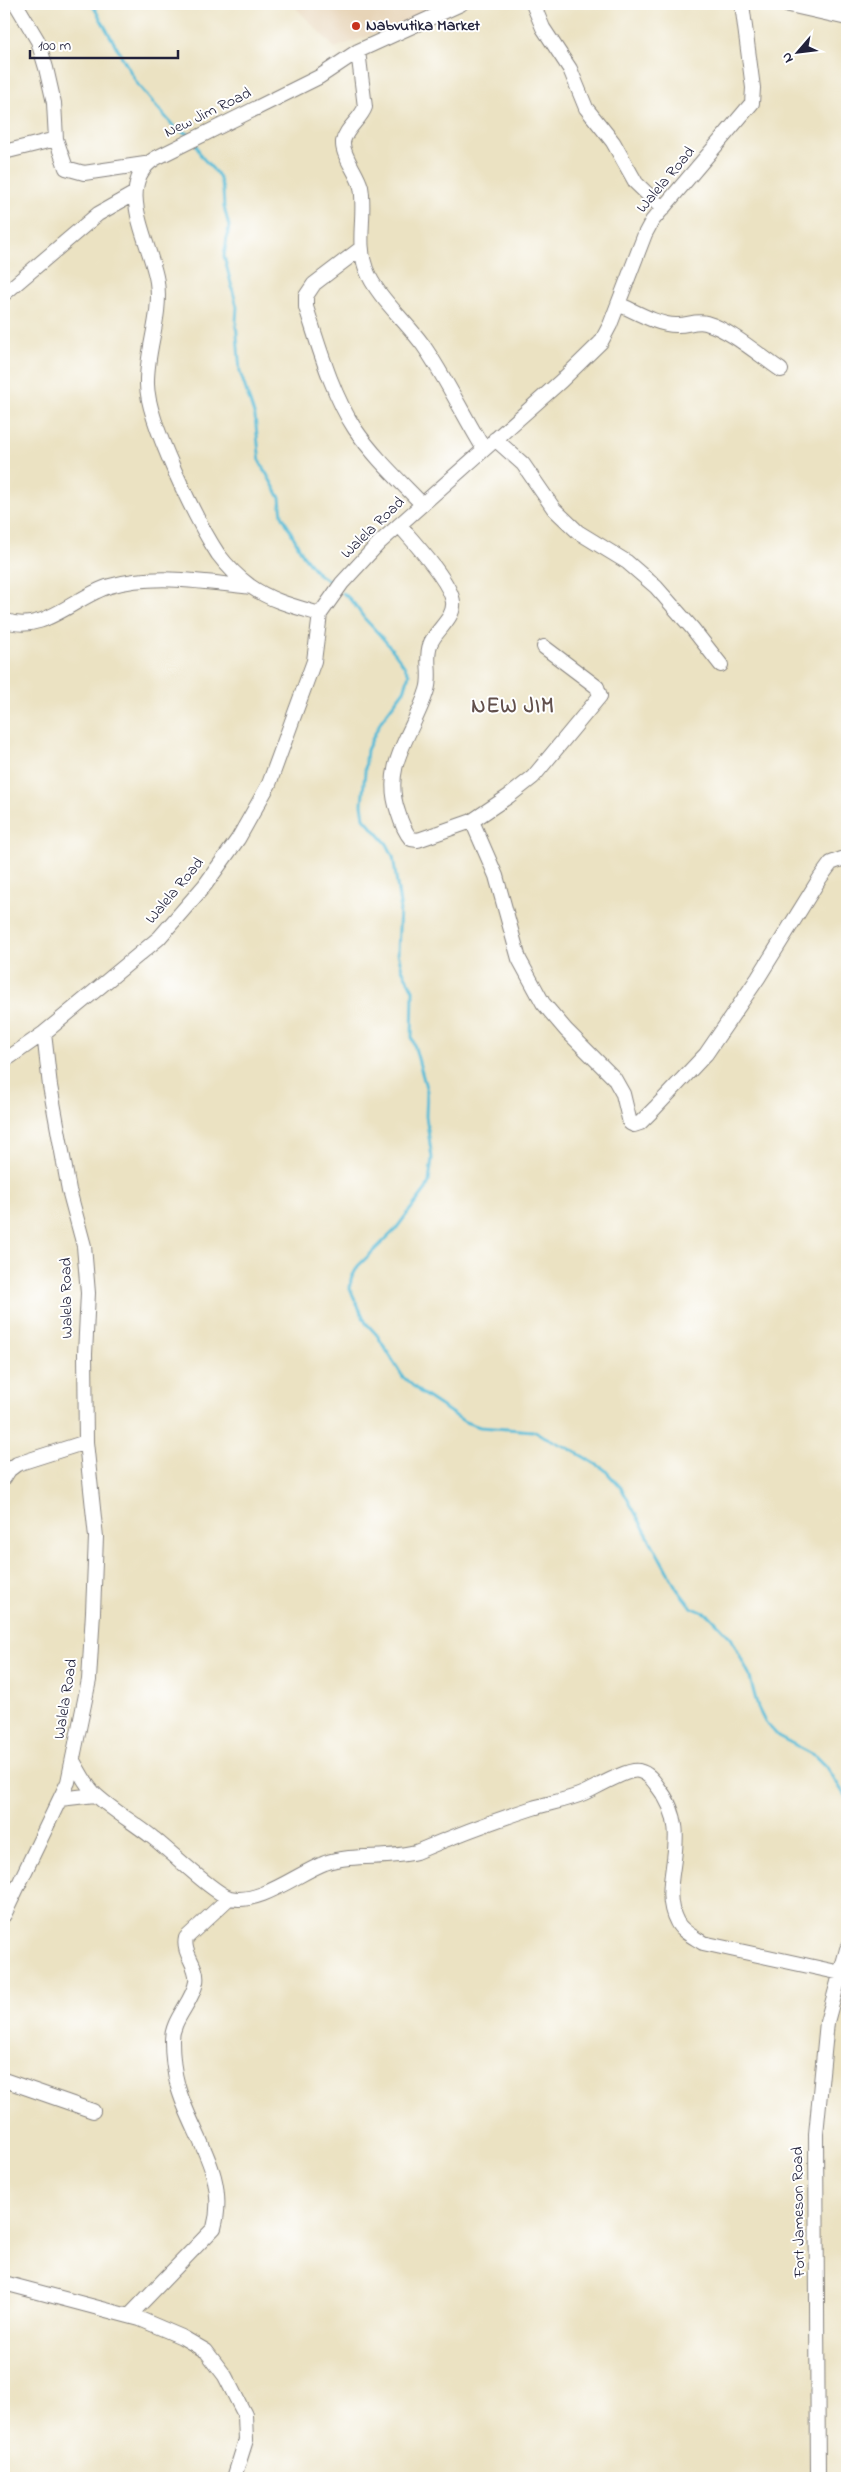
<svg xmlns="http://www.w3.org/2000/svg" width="851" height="2482" font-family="'Indie Flower',sans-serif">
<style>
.built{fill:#e7d4b7}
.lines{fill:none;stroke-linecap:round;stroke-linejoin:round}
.stream{stroke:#59bcd7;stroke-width:3}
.minor-casing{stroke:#86827e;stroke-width:16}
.minor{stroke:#fff;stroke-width:14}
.poi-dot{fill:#c8321e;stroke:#fff;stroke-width:2}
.labels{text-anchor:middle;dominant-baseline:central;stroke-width:4;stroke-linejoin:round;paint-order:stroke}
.poi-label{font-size:16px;font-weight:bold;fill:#22223b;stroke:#fff;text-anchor:start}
.street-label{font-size:16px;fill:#22223b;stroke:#fff}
.district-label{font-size:21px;font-weight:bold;letter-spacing:1px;fill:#62504c;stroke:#fff}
</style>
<rect width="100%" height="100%" fill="#fff"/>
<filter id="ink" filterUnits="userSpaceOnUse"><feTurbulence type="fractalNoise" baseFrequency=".02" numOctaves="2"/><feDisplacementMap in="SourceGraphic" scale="10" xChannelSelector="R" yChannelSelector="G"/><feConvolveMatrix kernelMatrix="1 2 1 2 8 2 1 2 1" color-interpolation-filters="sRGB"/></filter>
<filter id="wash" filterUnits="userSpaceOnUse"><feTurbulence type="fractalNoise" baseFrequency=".0096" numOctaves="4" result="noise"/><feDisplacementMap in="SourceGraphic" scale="20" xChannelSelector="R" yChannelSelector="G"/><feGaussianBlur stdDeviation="1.12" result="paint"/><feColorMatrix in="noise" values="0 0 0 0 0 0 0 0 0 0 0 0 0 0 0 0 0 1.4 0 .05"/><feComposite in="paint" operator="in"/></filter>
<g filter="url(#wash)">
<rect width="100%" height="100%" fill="#ebe2c2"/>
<path class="built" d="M292 4H460L335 48Z"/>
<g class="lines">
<path class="stream" d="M92 4 138 85 176 129 190 135
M195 142 201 156 219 176 223 190 224 207 229 226 224 256 237 307 236 322 240 372 255 417 260 462 280 498 282 515 303 555 318 574 335 585
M343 593C356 603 356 608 365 619 382 637 397 653 409 674L405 689 381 721 367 750 362 804 364 818 387 844 393 856 400 905 398 953 402 969 413 990 412 1037 427 1091 426 1116 432 1158 429 1182 426 1189 395 1230 358 1266 351 1279 350 1289 366 1323 377 1335 403 1377 421 1393 465 1422 480 1427 533 1431 572 1450 604 1469 622 1489 677 1589 691 1607 709 1615 731 1638 749 1674 758 1708 765 1722 778 1736 816 1756 827 1767 847 1799"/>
</g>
</g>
<g filter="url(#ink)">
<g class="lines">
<defs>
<path id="minor" d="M16 4 38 41 46 68 54 103 56 139 66 168 84 173 145 164
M533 4 543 28 570 69 586 108 613 142 636 183 663 209
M785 4 847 18
M358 51 365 107C361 119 345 129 343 142 342 156 357 172 361 187 366 214 356 242 366 269 376 296 406 321 423 345 446 378 463 415 484 449
M4 152 56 139
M360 249 314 284 306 296V307C319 347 332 394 355 429 374 457 399 480 422 504
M4 294 98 214 135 193
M618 304C635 311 657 325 676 325 686 326 696 320 706 323 731 330 760 356 781 370
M495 439 523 464 554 509 578 532 627 562 656 587 692 628 721 665
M399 525C413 541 451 582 453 602 455 619 434 631 430 645 425 659 432 675 427 690 414 733 381 764 398 812 401 822 404 831 411 839L418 840 472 821 509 796 533 777 600 696 597 687 544 647
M320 614C296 607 271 601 250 586 238 577 227 566 218 554 197 522 147 421 147 384 146 350 162 316 157 282 152 245 112 184 156 158L319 77 358 51 461 4
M4 620C42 636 75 596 110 586 154 573 206 582 251 587
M472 821 496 876 519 959 543 1003 566 1030 614 1078 623 1094 630 1123 634 1125 640 1123 655 1108 706 1054 758 978 820 878 831 863 847 857
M4 1061 44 1033 159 938 205 885 238 839 269 784 314 661 320 614 342 583 379 543 561 381 601 342 610 325 645 234 652 221 752 103 753 88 742 4
M4 1478 9 1470 17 1464 86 1442
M73 1761C80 1772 87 1788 97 1796 114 1811 134 1823 152 1837 168 1849 214 1894 230 1898 260 1905 298 1873 325 1863 355 1853 386 1860 416 1852 454 1836 493 1821 533 1808 549 1803 568 1800 584 1793 595 1788 629 1768 639 1771 648 1773 653 1780 658 1787 698 1837 655 1881 677 1922 682 1932 694 1937 703 1943L841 1973
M60 1799 95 1795
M4 1915 68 1782 89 1680 93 1612 96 1537 86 1442 85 1354 88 1293 84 1246 69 1190 50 1086 44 1033
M4 2080 93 2111
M4 2283 140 2319 182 2337 206 2351 225 2376 245 2415 246 2440 234 2478
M129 2316 214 2228C229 2174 191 2134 178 2087 174 2072 172 2056 172 2041 171 2020 193 2002 196 1982 199 1966 182 1954 186 1938L229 1898
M818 2478 816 2134 827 2022 847 1949"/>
</defs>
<use href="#minor" class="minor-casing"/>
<use href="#minor" class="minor"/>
</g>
</g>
<circle class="poi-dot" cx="356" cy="26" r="5"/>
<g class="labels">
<g class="poi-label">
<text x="366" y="26">Nabvutika Market</text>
</g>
<g class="street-label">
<text transform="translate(208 113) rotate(-26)">New Jim Road</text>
<text transform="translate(666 180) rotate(-50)">Walela Road</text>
<text transform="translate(373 528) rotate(-44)">Walela Road</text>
<text transform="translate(175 891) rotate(-50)">Walela Road</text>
<text transform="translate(67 1298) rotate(-91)">Walela Road</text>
<text transform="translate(66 1699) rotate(-81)">Walela Road</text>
<text transform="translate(799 2212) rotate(-91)">Fort Jameson Road</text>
</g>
<g class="district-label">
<text x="513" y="707">NEW JIM</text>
</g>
</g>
<rect width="851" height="2482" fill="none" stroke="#fff" stroke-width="20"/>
<g transform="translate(798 52) rotate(242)" stroke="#ffffff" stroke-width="4" paint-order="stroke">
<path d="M0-4L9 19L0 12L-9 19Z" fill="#22223b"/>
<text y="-8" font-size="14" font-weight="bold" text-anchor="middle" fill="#22223b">N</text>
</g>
<path d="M30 50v8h148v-8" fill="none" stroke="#22223b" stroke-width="2.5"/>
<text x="38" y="50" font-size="15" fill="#22223b" stroke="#ffffff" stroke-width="4" paint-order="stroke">100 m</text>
</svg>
